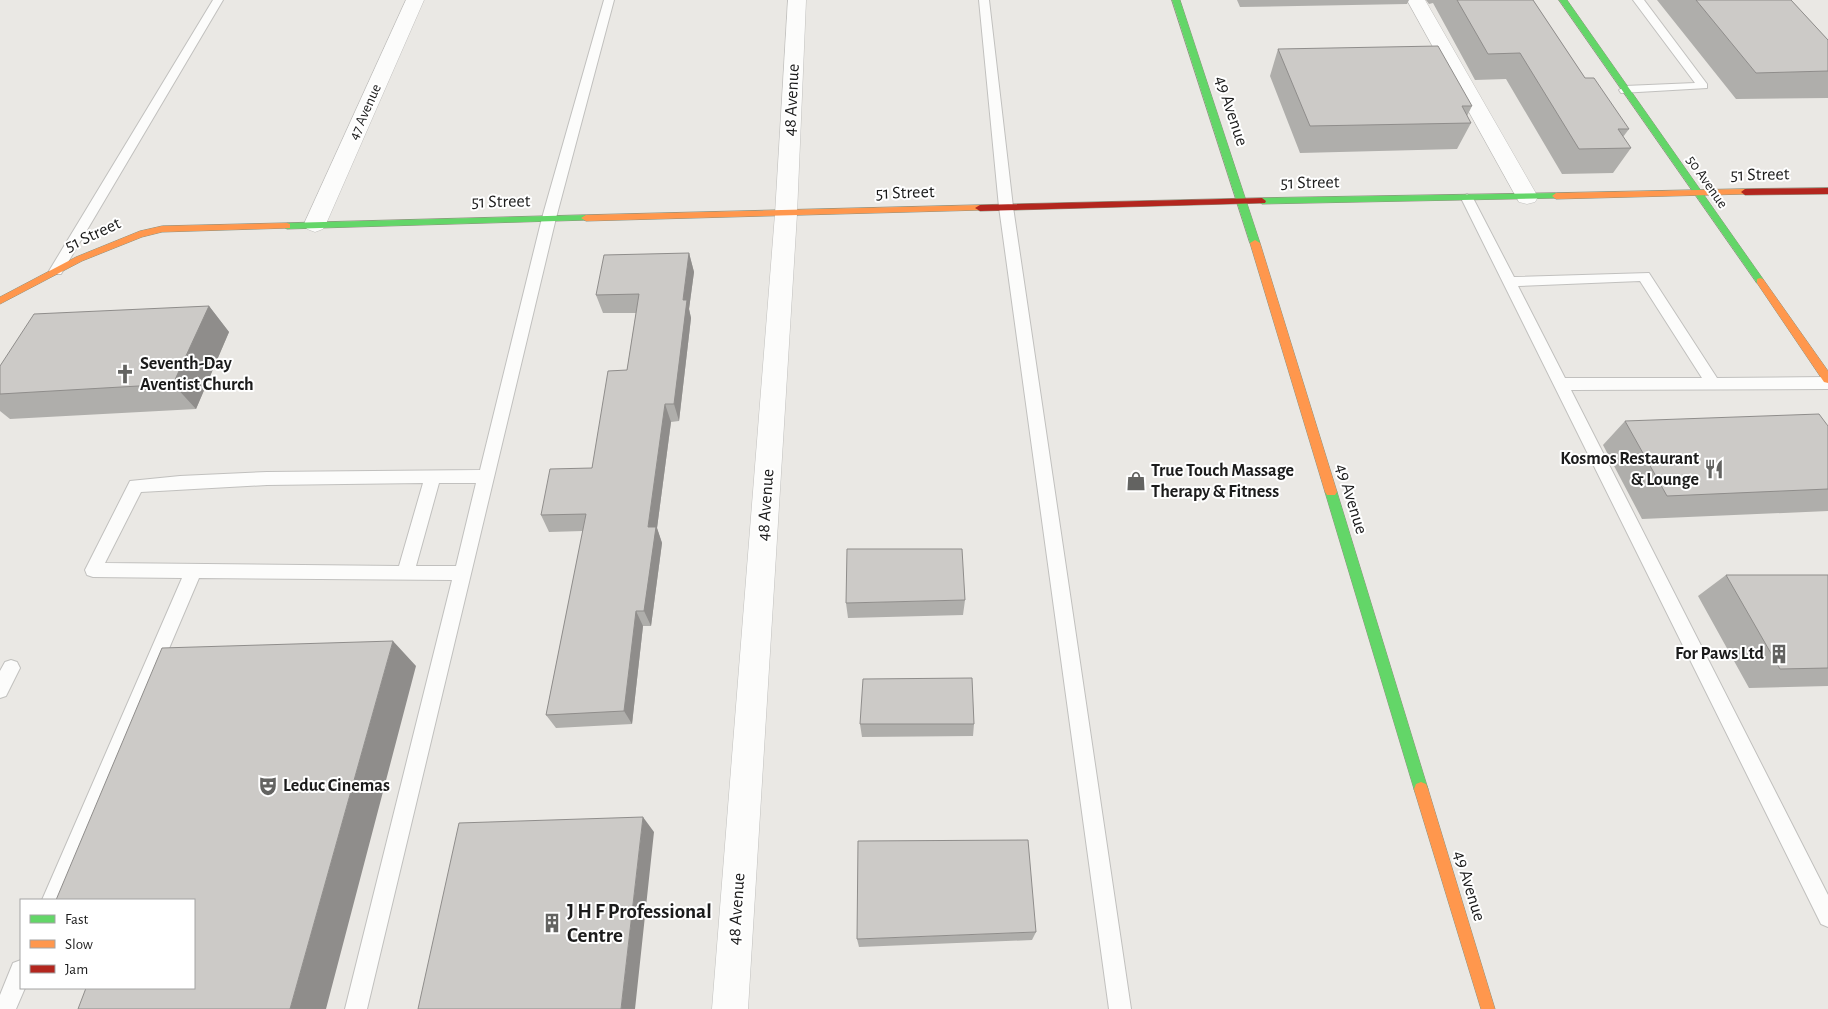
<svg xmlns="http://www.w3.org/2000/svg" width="1828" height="1009" font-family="'Alegreya Sans',sans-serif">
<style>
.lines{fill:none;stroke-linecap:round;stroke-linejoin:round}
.lane-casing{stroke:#c1c0be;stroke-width:2}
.street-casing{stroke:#c1c0be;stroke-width:1}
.fast-casing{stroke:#8e917e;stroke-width:1}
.slow-casing{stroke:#8e917e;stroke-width:1}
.jam-casing{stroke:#8e917e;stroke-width:1}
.lane{fill:#fcfcfb;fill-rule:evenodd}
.street{fill:#fcfcfb;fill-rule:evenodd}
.fast{fill:#63d668;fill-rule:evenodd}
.slow{fill:#ff974d;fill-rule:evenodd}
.jam{fill:#b3261e;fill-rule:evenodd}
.wall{fill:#afaeab}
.shaded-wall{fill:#8f8d8b}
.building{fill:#cccac7;stroke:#8f8d8b}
.labels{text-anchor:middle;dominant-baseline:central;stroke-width:4;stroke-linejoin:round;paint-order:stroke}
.far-street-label{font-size:15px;fill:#1b1b1b;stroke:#fff}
.street-label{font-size:18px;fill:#1b1b1b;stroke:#fff}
.poi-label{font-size:18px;font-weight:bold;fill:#1b1b1b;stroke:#fff;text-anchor:start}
.near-poi-label{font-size:21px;font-weight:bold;fill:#1b1b1b;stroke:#fff;text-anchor:start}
</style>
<rect width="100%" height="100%" fill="#eae8e4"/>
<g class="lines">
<defs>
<path id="lane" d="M213 0H223L61 274H51L49 271Z
M604 0H614L556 218 367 1009H345L452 580 199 578 62 900H42L182 578 93 577 87 575 85 570 130 481 180 476 267 472 480 470 542 218ZM423 483 399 566 105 563 141 492 267 485ZM439 483H476L456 566H416Z
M979 0H989L1013 207 1131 1009H1109L999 207Z
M1633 0H1644L1707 84V88L1621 93 1619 90 1625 86 1695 83Z
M1467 194 1473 198 1514 277 1649 273 1717 378 1828 377V389L1571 390 1828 895V927L1821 924 1461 198ZM1640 281 1702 378H1565L1518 286Z
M11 660 17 662 20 668 6 696 0 698V671L5 662Z
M21 960V988H25L16 1009H0V995L13 963Z"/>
<path id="street" d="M406 0H424L326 224 323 229 315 232 307 229 304 224Z
M788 0H806L797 214 748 1009H712L775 214Z
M1407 0H1425L1538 197 1535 202 1527 204 1519 202Z"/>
<path id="fast" d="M1172 0H1180L1260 243 1258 245 1255 246 1250 243Z
M1559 0H1567L1763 279V283H1757Z
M1556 193 1560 196 1559 198 1262 204 1258 201 1262 198Z
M586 215 591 218 589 220 287 229 282 226 287 223Z
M1331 487 1335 489 1337 492 1428 789 1426 794 1421 796 1416 794 1414 789 1325 492 1327 489Z"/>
<path id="slow" d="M1745 189 1749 192 1748 194 1556 199 1552 196 1556 193Z
M980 205 985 208 983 210 586 221 581 218 586 215Z
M287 223 290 224V228L162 232 142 237 82 261 0 304V297L76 257 140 231 162 226Z
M1255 240 1260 243 1337 492 1335 495H1327L1325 492 1250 243Z
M1760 278 1763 279 1828 371V383L1824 382 1757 283V279Z
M1421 782 1426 784 1428 789 1495 1009H1481L1414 789 1416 784Z"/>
<path id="jam" d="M1828 188V194L1745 195 1741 192 1745 189Z
M1262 198 1266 201 1265 203 980 211 975 208 980 205Z"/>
</defs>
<use href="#lane" class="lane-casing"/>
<use href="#street" class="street-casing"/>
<use href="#fast" class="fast-casing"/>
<use href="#slow" class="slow-casing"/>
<use href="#jam" class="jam-casing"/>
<use href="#lane" class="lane"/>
<use href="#street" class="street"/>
<use href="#fast" class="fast"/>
<use href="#slow" class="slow"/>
<use href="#jam" class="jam"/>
</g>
<path class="wall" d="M1237 0H1409L1407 4 1240 7Z
M1426 0H1533L1585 78 1629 129 1623 137 1631 148 1613 173 1562 174 1506 79 1475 80 1433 3 1429 4Z
M1657 0H1791L1828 40V98L1736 99Z
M1278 49 1472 106 1467 116 1471 123 1457 149 1300 153 1270 76Z
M689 253 694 272 689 309 691 318 679 421 671 422 657 528 662 543 651 626H643L632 724 556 728 546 715 583 531 549 532 541 515 592 468 627 370 636 313H603L596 295Z
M209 306 229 332 196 409 10 419 0 411V366Z
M1625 421 1828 426V511L1642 519 1603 445Z
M1726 575H1828V686L1749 688 1698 596Z
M965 600 963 615 848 618 846 603Z
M860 724H974L973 736 862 737Z
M1036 932 1032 940 859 947 857 939Z"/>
<path class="shaded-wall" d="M689 253 694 272 689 309 691 318 679 421 674 404 683 300Z
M209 306 229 332 196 409 173 384Z
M665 404 671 422 657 528 662 543 651 626 644 611 648 527Z
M636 611 643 626 632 724 624 711Z
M393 641 416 666 326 1009H290Z
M643 817 654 832 635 1009H621Z"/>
<path class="building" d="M1457 0H1533L1585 78H1594L1629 129H1618L1631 148 1579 149 1520 53 1488 54Z
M1696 0H1791L1828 40V71L1756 73Z
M1438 46 1472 106H1462L1471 123 1310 126 1278 49Z
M689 253 683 300H687L674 404H665L648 527H656L644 611H636L624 711 546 715 586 514 541 515 550 469 592 468 608 371 627 370 639 294 596 295 604 255Z
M209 306 173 384 0 394V366L34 314Z
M1819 414 1828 426V489L1667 496 1625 421Z
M847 549H962L965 600 846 603Z
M1726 575H1828V668L1780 669Z
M393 641 290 1009H78L86 988H194V900H56L162 648Z
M972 678 974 724H860L863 679Z
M643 817 621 1009H418L459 823Z
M1028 840 1036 932 857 939 858 841Z"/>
<defs>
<symbol id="church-bare" viewBox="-9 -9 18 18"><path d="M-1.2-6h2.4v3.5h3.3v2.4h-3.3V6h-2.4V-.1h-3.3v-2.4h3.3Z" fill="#636361" stroke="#fff" stroke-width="2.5" paint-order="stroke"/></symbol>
<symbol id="restaurant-bare" viewBox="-9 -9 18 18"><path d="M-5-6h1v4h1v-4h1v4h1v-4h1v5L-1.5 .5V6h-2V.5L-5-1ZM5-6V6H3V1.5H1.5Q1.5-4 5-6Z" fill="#636361" stroke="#fff" stroke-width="2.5" paint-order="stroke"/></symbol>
<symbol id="shop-bare" viewBox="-9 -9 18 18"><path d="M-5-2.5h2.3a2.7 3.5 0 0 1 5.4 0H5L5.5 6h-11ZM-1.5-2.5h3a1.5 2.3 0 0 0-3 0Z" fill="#636361" stroke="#fff" stroke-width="2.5" paint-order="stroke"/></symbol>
<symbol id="building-bare" viewBox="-9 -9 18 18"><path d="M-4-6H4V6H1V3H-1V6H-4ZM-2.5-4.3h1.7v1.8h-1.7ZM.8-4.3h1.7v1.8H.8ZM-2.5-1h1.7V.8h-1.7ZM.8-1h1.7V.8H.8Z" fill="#636361" stroke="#fff" stroke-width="2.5" paint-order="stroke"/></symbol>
<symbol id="theatre-bare" viewBox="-9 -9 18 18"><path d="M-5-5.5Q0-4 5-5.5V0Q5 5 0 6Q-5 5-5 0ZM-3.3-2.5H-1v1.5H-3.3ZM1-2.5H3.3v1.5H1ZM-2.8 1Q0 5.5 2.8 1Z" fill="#636361" stroke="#fff" stroke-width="2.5" paint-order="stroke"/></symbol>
</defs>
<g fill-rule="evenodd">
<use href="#church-bare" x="111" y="360" width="28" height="28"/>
<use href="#restaurant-bare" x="1700" y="455" width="28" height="28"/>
<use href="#shop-bare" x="1122" y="467" width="28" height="28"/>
<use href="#building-bare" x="1765" y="640" width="28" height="28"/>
<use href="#theatre-bare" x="254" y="772" width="28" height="28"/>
<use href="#building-bare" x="538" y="909" width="28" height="28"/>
</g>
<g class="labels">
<g class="far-street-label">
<text transform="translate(365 112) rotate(-66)">47 Avenue</text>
<text transform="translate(1707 182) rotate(55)">50 Avenue</text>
</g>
<g class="street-label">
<text transform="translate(792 100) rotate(-87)">48 Avenue</text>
<text transform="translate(1231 111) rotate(72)">49 Avenue</text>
<text transform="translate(1760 175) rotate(-1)">51 Street</text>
<text transform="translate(1310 183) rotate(-1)">51 Street</text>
<text transform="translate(905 193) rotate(-2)">51 Street</text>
<text transform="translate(501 202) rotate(-1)">51 Street</text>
<text transform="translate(93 235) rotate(-25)">51 Street</text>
<text transform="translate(1351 499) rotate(73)">49 Avenue</text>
<text transform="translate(766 505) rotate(-86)">48 Avenue</text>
<text transform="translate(1469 886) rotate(73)">49 Avenue</text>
<text transform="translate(737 909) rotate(-86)">48 Avenue</text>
</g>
<g class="poi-label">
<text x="140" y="364">Seventh-Day<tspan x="140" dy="21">Aventist Church</tspan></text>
<text x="1699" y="459" text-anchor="end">Kosmos Restaurant<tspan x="1699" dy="21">&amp; Lounge</tspan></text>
<text x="1151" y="471">True Touch Massage<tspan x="1151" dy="21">Therapy &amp; Fitness</tspan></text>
<text x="1764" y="654" text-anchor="end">For Paws Ltd</text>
<text x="283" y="786">Leduc Cinemas</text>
</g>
<g class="near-poi-label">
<text x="567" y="911">J H F Professional<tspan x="567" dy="24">Centre</tspan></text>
</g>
</g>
<rect x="20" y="899" width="175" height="90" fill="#ffffff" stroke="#a4a4a4"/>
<rect x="30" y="915" width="25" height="8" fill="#63d668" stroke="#a4a4a4"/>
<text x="65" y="924" font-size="15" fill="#1b1b1b">Fast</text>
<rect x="30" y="940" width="25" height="8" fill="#ff974d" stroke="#a4a4a4"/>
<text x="65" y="949" font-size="15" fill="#1b1b1b">Slow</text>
<rect x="30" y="965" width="25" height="8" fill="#b3261e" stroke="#a4a4a4"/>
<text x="65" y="974" font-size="15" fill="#1b1b1b">Jam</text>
</svg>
